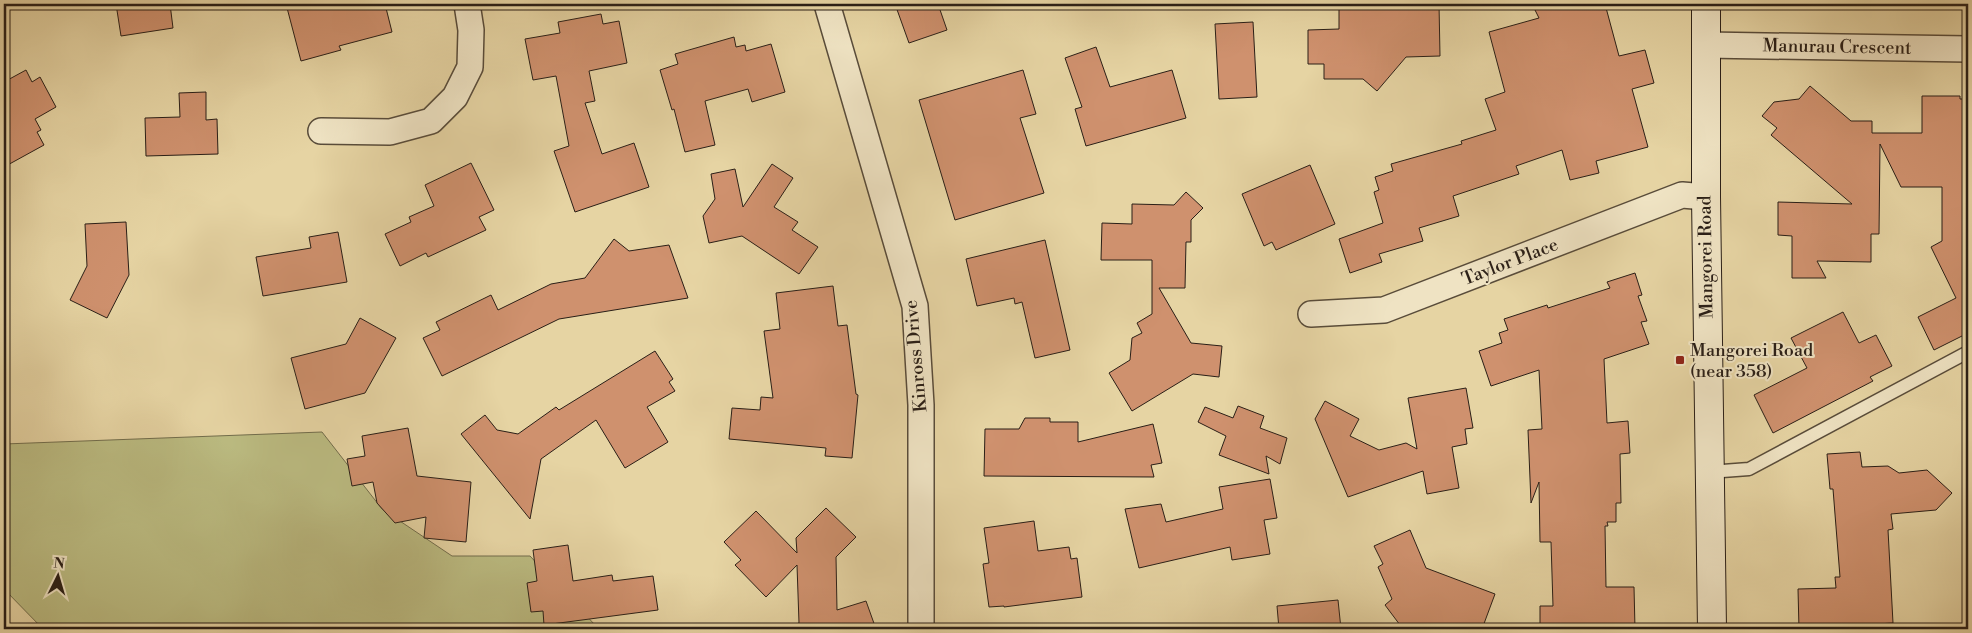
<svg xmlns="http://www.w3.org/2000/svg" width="1972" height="633" font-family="'Libre Bodoni',serif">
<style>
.green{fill:#bbbb81;stroke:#726d4c}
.building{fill:#cf916e;stroke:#2a1f17}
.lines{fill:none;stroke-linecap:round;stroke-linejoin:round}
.lane-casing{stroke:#594c3a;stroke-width:15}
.street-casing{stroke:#594c3a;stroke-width:28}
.secondary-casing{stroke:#2a1f17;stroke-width:30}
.lane{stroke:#efe3c3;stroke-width:12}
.street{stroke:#efe3c3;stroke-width:25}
.secondary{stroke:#efe3c3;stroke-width:28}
.poi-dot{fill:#8f2418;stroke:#efe3c3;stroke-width:2}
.labels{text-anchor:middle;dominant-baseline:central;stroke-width:4;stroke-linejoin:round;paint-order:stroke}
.street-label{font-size:18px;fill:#2a1f17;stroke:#efe3c3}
.poi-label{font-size:18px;fill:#2a1f17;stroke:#efe3c3;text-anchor:start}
</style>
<rect width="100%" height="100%" fill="#e6d4a3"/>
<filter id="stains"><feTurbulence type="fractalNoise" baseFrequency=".004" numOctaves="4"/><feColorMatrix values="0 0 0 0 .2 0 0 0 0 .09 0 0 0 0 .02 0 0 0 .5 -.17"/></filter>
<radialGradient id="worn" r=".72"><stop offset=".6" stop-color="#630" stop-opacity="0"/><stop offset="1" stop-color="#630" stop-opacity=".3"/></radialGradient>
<path class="green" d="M322 432 382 509 452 556H530L596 626 595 629H43L4 589V444Z"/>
<path class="building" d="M116 4H170L173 28 121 36Z
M286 4H385L392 32 339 46 341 50 301 61Z
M895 4H938L947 30 909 43Z
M1339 4H1439L1440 56 1406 57 1377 91 1363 79H1324V64H1308V30L1339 29Z
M1532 4H1605L1619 56 1645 50 1654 83 1632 89 1648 147 1596 161 1599 173 1570 180 1562 150 1516 166 1519 174 1453 196 1459 216 1419 228 1423 241 1379 254 1382 262 1350 273 1339 239 1383 223 1374 192 1379 190 1375 177 1393 171 1391 164 1462 144 1461 141 1496 130 1485 99 1505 92 1489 32 1539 18Z
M601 14 603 24 619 21 627 63 589 71 595 101 585 103 602 154 634 143 649 187 575 212 554 151 569 146 556 76 533 80 525 39 560 33 558 22Z
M1253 22 1257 97 1219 99 1215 24Z
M734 37 736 47 745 45 746 51 771 44 785 92 752 102 748 89 705 101 715 145 685 152 674 109 672 110 660 70 678 64 675 54Z
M1096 47 1110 87 1172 70 1186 118 1086 146 1075 109 1082 107 1065 58Z
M26 70 32 82 40 77 56 107 35 119 41 130 37 132 44 145 4 167V82Z
M1023 70 1036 114 1020 118 1044 193 955 220 919 100Z
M1810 86 1851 121H1872V133H1922V96H1960V99H1968V333L1934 350 1918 317 1956 298 1931 247 1942 241V187H1901L1880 144 1879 234H1871V262L1817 261 1826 278H1792V236L1778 235V202L1852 204 1771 135 1777 128 1762 116 1774 102 1799 99Z
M206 92V120L217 119 218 154 146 156 145 118 180 117 179 93Z
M471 163 494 210 479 217 486 230 428 257 426 253 400 266 385 234 411 222 409 217 434 206 425 185Z
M772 164 793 178 774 207 798 222 792 230 818 247 799 274 742 236 709 243 703 216 715 199 711 174 735 169 743 207Z
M1310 165 1335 224 1276 250 1272 242 1264 246 1242 194Z
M1186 192 1203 208 1191 220V242H1186L1185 288H1159L1191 343 1222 346 1219 377 1193 374 1132 411 1109 373 1130 360 1132 338 1142 333 1137 323 1152 314V260H1101L1102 223 1132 224V204L1174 205Z
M126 222 129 275 107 318 70 300 87 266 85 224Z
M338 232 347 282 263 296 256 257 311 248 309 237Z
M614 239 629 251 669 245 688 298 559 319 442 376 423 338 440 330 436 322 491 295 498 310 551 284 585 278Z
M1045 240 1070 350 1035 358 1022 302 1015 304 1014 298 977 306 966 259Z
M1635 273 1642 295 1638 296 1647 321 1641 322 1649 344 1604 359 1607 423 1628 421 1630 453 1620 454 1621 503H1616V522H1607L1608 526H1605L1606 587H1634L1635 629H1540V606H1553L1551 542H1540L1539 482 1531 503 1528 430 1542 429 1539 370 1491 386 1479 351 1502 343 1499 333 1508 330 1504 319 1547 305 1548 308 1610 288 1607 282Z
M833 286 838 326 847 325 856 394 858 395 852 458 825 456 826 448 729 439 732 408 760 410 761 397 773 398 764 331 780 329 776 293Z
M1843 312 1859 343 1876 335 1892 366 1870 377 1873 381 1773 433 1754 395 1807 368 1791 338Z
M360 318 396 338 365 393 305 409 291 358 346 344Z
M655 351 673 379 669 382 675 391 647 407 668 442 625 468 596 420 541 459 530 519 461 434 485 415 497 430 518 434 556 407 559 410Z
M1466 388 1473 428 1465 429 1467 444 1452 447 1459 488 1427 494 1423 471 1348 497 1315 419 1325 401 1359 419 1350 436 1379 450 1406 443 1417 449 1408 398Z
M1238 406 1264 416 1260 428 1287 438 1280 464 1266 456 1269 474 1219 455 1226 436 1198 422 1205 407 1233 418Z
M1025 418H1050V422H1078V442L1153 424 1162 463 1151 465 1154 477 984 476 985 429H1019Z
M408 428 417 476 471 482 466 542 424 538 426 517 395 523 377 503 373 482 352 486 347 459 365 456 362 436Z
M1860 452 1862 467 1888 466 1899 473 1927 470 1952 493 1936 510 1891 514 1893 529 1888 530 1893 623 1844 626V629H1799L1798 589 1836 588 1835 577H1840L1833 489H1830L1827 454Z
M1270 479 1277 518 1264 520 1270 554 1232 560 1230 547 1139 568 1125 509 1161 504 1166 522 1223 509 1219 487Z
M826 508 856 537 836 557 837 610 866 601 876 629H795L794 625 799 623 797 565 766 597 735 565 741 560 724 542 756 511 797 553 796 538Z
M1034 521 1038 551 1069 547 1071 559 1077 558 1082 597 1004 607V606L989 607 983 564 989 563 984 528Z
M1410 530 1426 568 1495 594 1482 629H1467L1454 624 1448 629H1403L1385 605 1392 599 1378 567 1383 564 1374 546Z
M568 545 573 581 612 575 613 581 653 576 658 610 544 625 543 611 531 612 527 583 537 581 533 550Z
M1338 600 1341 629H1279L1277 606Z"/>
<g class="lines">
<defs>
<path id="lane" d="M1709 472 1749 469 1968 352"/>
<path id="street" d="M827 4 915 306 921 405V629
M1706 45 1968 49
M321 131 390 132 431 121 455 97 470 67 471 30 467 4
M1311 314 1384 310 1682 195 1706 197"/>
<path id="secondary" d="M1706 4V197L1712 629"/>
</defs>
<use href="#lane" class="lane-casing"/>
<use href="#street" class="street-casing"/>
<use href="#secondary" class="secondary-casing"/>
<use href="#lane" class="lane"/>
<use href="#street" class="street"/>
<use href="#secondary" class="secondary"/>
</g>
<rect class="poi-dot" x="1675" y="355" width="10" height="10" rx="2.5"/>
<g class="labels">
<g class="street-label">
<text transform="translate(1837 47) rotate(1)">Manurau Crescent</text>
<text transform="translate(1706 257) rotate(-91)">Mangorei Road</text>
<text transform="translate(1510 262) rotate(-21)">Taylor Place</text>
<text transform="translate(916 356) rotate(-95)">Kinross Drive</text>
</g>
<g class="poi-label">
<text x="1690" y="350">Mangorei Road<tspan x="1690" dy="21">(near 358)</tspan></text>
</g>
</g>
<rect width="1972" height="633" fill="none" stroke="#e6d4a3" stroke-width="20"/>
<rect x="5" y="5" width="1962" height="623" fill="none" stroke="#2a1f17" stroke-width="2.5"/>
<rect x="10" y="10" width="1952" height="613" fill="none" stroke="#2a1f17"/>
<g transform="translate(58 576) rotate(5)" stroke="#efe3c3" stroke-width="4" paint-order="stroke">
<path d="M0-4L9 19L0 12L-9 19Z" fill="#2a1f17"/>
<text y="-8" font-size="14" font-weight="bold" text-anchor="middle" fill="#2a1f17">N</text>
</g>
<rect width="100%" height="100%" filter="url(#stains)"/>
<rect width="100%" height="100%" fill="url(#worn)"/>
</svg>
